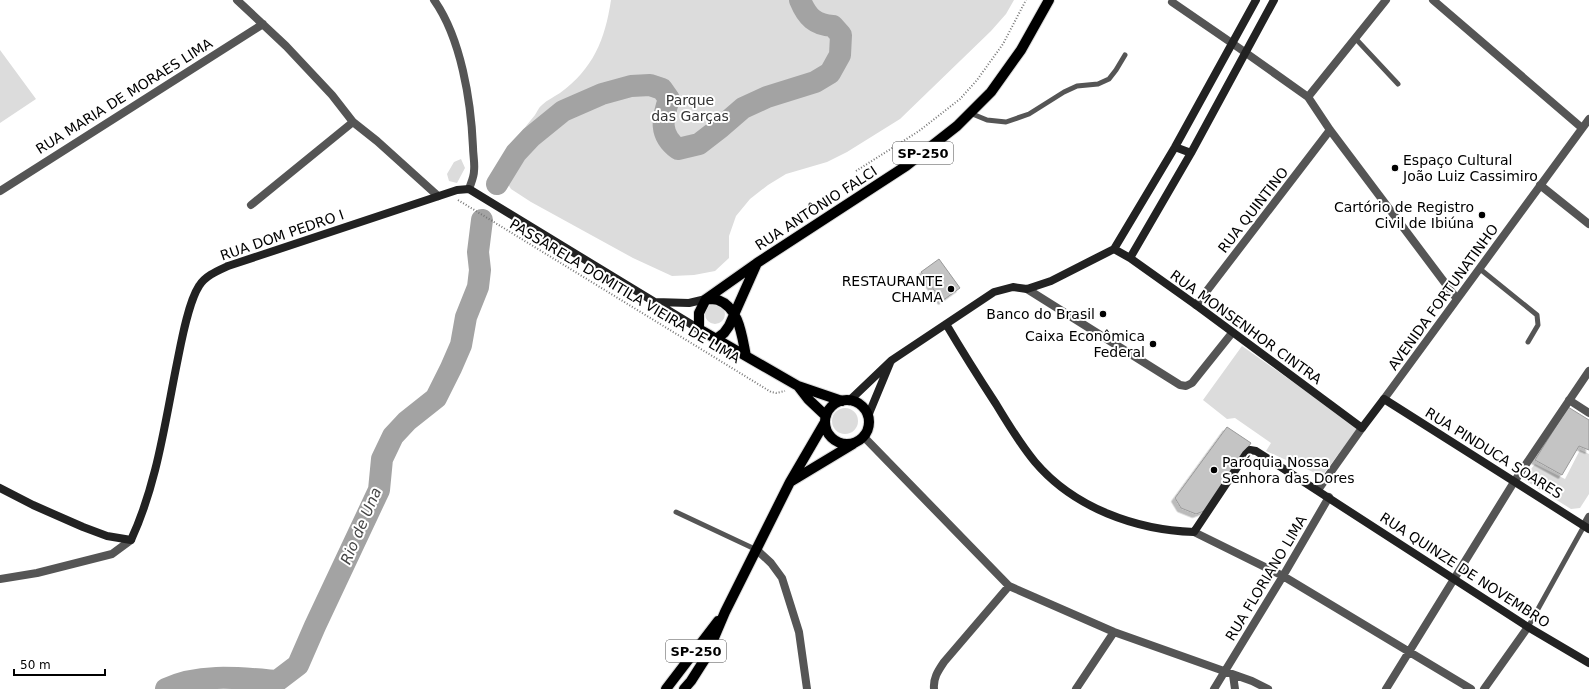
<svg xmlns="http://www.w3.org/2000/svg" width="1589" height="689" font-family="'DejaVu Sans',sans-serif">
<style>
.green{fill:#dcdcdc}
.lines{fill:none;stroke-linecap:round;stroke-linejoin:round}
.river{stroke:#a3a3a3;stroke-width:22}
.building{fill:#c4c4c4;stroke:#999;filter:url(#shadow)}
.primary-casing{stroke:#dbdbdb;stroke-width:12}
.path{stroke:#777;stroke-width:2;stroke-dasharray:1 2;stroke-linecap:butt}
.lane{stroke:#555;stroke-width:5}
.street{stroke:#555;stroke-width:8}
.secondary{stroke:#222;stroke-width:8}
.primary{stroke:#000;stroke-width:10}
.poi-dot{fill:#000;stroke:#fff;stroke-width:1.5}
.labels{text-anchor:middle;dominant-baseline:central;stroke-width:4;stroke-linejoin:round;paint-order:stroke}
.shield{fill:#fff;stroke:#4c4c4c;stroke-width:1}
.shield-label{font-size:13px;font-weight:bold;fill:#000}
.street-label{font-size:14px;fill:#000;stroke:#fff}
.park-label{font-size:14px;fill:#333;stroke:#fff}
.poi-label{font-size:14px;fill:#000;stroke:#fff;text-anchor:end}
.water-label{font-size:15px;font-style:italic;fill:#444;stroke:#fff}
</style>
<defs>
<filter id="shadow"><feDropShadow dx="-3.5" dy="3.5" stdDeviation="0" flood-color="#0004"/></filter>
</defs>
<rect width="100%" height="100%" fill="#fff"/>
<path class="green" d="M611 0H1014L1006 14 991 31 900 119 847 152 827 162 786 174 768 185 750 199 736 216 729 236V258L715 271 694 275 672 276 633 258 531 202 511 189 497 167C509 148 521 132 535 115 537 112 539 107 542 105 547 100 554 97 560 93 593 69 605 40 611 0Z
M0 50 36 99 0 123Z
M461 159 465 168 457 183 449 181 447 174 454 162Z
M705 314a10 10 0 1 1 20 0a10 10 0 1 1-20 0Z
M1242 346 1358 428 1322 476 1266 451 1271 443 1235 418 1227 419 1203 400Z
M832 421a13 13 0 1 1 26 0a13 13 0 1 1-26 0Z
M1580 450 1589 454V494L1580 508 1571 509 1523 479 1535 464 1565 479Z"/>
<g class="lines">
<path class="river" d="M497 184 516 153 531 137 563 111 602 94 631 86 650 85 662 89 669 99C662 119 659 135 678 149L699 144 721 127 743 108 767 97 815 82 830 73 840 55 841 35 833 26C815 25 807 17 800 0
M166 689C199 673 241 678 277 681L298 665 315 626 379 490 382 459 393 436 407 421 436 398 451 368 461 345 466 317 478 287 480 270 478 252 482 220"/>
</g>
<path class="building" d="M939 259 960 288 942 301 921 272Z
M1568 407 1589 420V450L1579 446 1562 475 1535 460Z
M1227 427 1251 443 1204 511 1196 514 1181 508 1175 498Z"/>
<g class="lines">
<defs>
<path id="primary" d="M706 299C710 299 715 299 718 300 740 308 742 338 746 356
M716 339 724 333 729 326 757 263
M798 386 808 399 826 416
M825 422a22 22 0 1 1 44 0a22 22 0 1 1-44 0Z
M842 401 798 386 699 329V313L706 299 757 263 906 166 957 126 991 92 1021 50 1049 0
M790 482 853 444
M666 689 718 621
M684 689 691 681 705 659 725 612 790 482 825 422"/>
</defs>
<use href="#primary" class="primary-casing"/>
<path class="path" d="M856 171 919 131 960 99 977 80 1003 44 1026 0
M458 200 771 392 776 393 785 391"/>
<path class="lane" d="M1355 38 1398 84
M970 113 987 120 1006 122 1029 114 1064 92 1077 86 1098 84 1109 79 1116 70 1125 55
M1480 269 1537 315 1538 325 1528 342
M676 512 757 550
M1528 627 1584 526"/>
<path class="street" d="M237 0 286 46 332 95 353 122 377 141 438 196
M434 0C461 38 471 101 473 147 473 155 475 163 474 171 474 177 471 183 469 189
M1433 0 1582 128
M1172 2 1239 48 1308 97 1330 130 1457 299
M1308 97 1386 0
M1540 185 1589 224
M0 191 263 24
M251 205 353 122
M1027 289 1180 385 1186 386 1192 383 1232 333
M1196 305 1330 130
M1384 399 1589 119
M1569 400 1589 413
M864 437 1009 586 1114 632 1252 681 1268 689
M1318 490 1362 428
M1584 526 1589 517
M1194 532 1283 576 1471 689
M757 550 771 563 782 578 788 597 799 632 807 689
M0 579 37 573 112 554 131 540
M1233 675 1235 689
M934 689C933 678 938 671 944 662L1009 586
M1076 689 1114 632
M1214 689 1283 576 1329 497
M1386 689 1514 482 1589 371
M1484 689 1528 627"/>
<path class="secondary" d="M1175 147 1191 153
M1114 249 1130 258 1196 305 1362 428 1384 399 1589 529
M1114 249 1175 147 1256 0
M1130 258 1191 153 1274 0
M655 302 689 303 706 299
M946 324C962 351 979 378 996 404 1008 424 1020 444 1035 462 1074 508 1136 530 1194 532L1246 454 1250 450 1256 451 1528 627 1589 663
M849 401 892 360 994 292 1013 287 1027 289 1051 281 1114 249
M868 416 890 363
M0 488 33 505 83 527 107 536 131 540C157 484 165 422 177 363 181 343 188 303 199 286 205 276 217 271 228 266L457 190 469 189 699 329"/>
<use href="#primary" class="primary"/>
</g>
<g class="poi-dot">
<circle cx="1395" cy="168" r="4"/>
<circle cx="1482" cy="215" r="4"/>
<circle cx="951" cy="289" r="4"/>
<circle cx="1103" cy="314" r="4"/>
<circle cx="1153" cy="344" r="4"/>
<circle cx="1214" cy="470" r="4"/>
</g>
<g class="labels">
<g class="shield">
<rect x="893" y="142" width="60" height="22" rx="3"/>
<rect x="666" y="640" width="60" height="22" rx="3"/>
</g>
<g class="shield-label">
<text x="923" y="153">SP-250</text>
<text x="696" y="651">SP-250</text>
</g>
<g class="street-label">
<text transform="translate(124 96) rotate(-32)">RUA MARIA DE MORAES LIMA</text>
<text transform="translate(816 208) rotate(-33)">RUA ANTÔNIO FALCI</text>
<text transform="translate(1253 210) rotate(-52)">RUA QUINTINO</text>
<text transform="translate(282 235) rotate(-19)">RUA DOM PEDRO I</text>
<text transform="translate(625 291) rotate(31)">PASSARELA DOMITILA VIEIRA DE LIMA</text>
<text transform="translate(1443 297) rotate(-54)">AVENIDA FORTUNATINHO</text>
<text transform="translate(1246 327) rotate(36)">RUA MONSENHOR CINTRA</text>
<text transform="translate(1494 453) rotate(32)">RUA PINDUCA SOARES</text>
<text transform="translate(1465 570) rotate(33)">RUA QUINZE DE NOVEMBRO</text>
<text transform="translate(1266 578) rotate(-59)">RUA FLORIANO LIMA</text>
</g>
<g class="park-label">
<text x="690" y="100">Parque<tspan x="690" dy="16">das Garças</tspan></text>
</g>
<g class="poi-label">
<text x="1403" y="160" text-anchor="start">Espaço Cultural<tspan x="1403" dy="16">João Luiz Cassimiro</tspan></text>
<text x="1474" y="207">Cartório de Registro<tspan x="1474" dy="16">Civil de Ibiúna</tspan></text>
<text x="943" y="281">RESTAURANTE<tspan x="943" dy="16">CHAMA</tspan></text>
<text x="1095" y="314">Banco do Brasil</text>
<text x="1145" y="336">Caixa Econômica<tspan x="1145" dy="16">Federal</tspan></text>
<text x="1222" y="462" text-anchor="start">Paróquia Nossa<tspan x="1222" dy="16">Senhora das Dores</tspan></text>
</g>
<g class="water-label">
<text transform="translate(361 526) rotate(-67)">Rio de Una</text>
</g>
</g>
<path d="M14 669v6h91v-6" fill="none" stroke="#000000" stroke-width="2"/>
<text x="20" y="669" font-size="12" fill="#000000" stroke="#ffffff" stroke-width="3" paint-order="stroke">50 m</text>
</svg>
